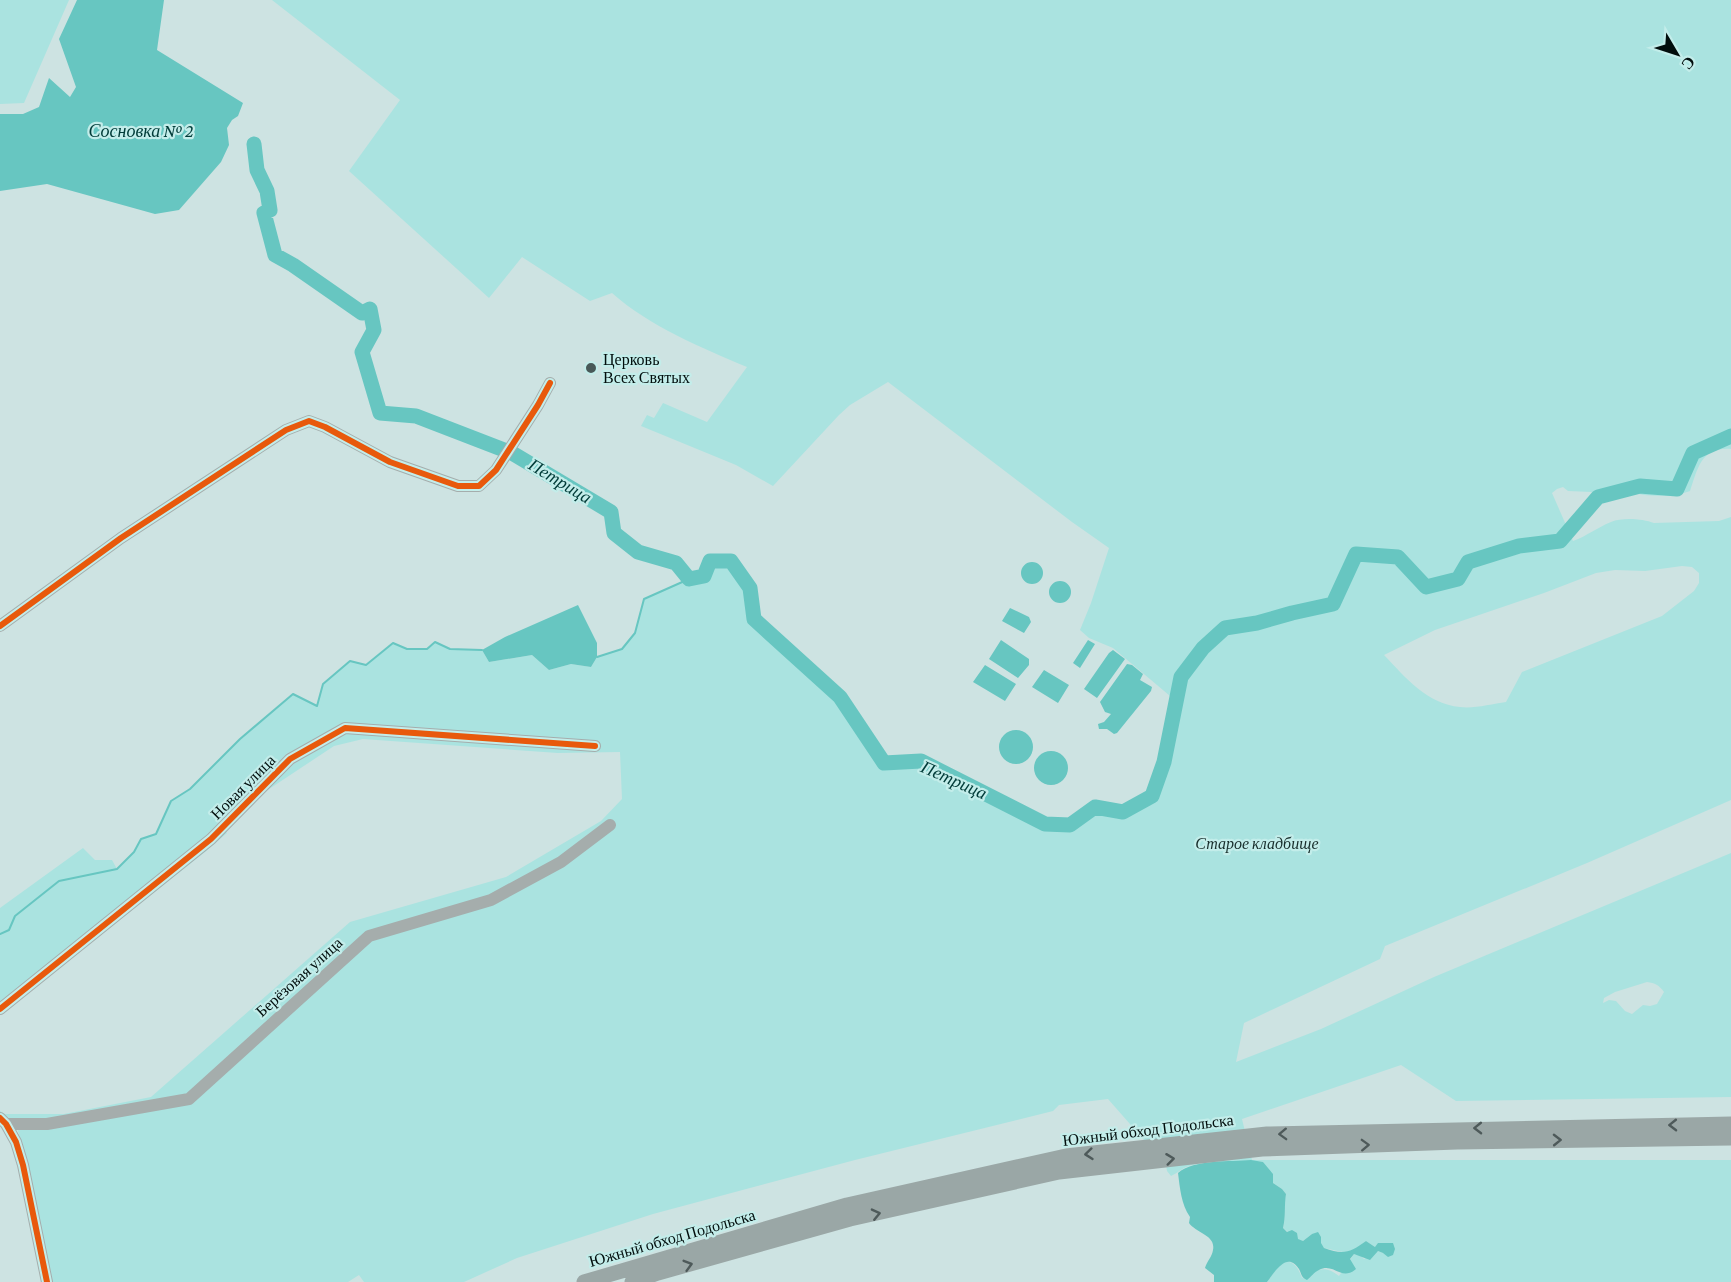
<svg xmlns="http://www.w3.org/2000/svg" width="1731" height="1282" font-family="'Crimson Pro',serif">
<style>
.green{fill:#aae3e0;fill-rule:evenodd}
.water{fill:#67c6c1}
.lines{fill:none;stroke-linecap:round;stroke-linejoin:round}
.stream{stroke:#67c6c1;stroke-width:2}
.river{stroke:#67c6c1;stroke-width:15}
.minor{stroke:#a5adac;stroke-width:12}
.major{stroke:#9aa7a6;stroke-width:15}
.cycleway-casing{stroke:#c3edea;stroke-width:10}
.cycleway{stroke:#e8590c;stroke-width:6}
.oneway{stroke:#4e5a5a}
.poi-dot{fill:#495958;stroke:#c3edea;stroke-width:2}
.labels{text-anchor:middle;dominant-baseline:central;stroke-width:4.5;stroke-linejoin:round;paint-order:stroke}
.poi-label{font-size:16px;fill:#020e0d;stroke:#c3edea;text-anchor:start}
.street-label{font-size:16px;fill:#020e0d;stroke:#c3edea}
.park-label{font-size:16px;font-style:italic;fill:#182e2c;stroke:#c3edea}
.water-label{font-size:18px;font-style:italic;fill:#003b38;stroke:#c3edea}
</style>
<rect width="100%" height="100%" fill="#cde3e2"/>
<path class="green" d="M0 0H69L24 103 0 104Z
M272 0H1731V449C1701 447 1698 468 1690 491 1679 496 1651 497 1639 494L1568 491 1563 487 1557 489 1552 493 1573 541C1587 536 1598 527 1611 522 1623 517 1643 519 1654 523L1719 521 1731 517V800L1587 863 1385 946 1380 959 1244 1023 1236 1062 1321 1029 1434 977 1731 853V1097L1456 1101 1401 1065 1242 1119 1252 1160H1731V1282H1267C1271 1277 1275 1269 1280 1265 1290 1256 1299 1268 1302 1278 1318 1270 1324 1264 1339 1276L1354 1254 1360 1255 1364 1259 1378 1251 1383 1253 1392 1243 1375 1247 1366 1241 1352 1252 1347 1253 1324 1248 1312 1234 1303 1241 1298 1240 1283 1228C1286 1216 1283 1206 1286 1194L1282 1189 1273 1183 1263 1162C1247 1160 1207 1161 1192 1165 1184 1167 1179 1172 1171 1176L1167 1171 1166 1165 1108 1099 1059 1105 1053 1111 855 1160 653 1214 517 1258 464 1282H364L359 1275 348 1282H52L25 1153 17 1128 0 1116V1111L5 1114H64L151 1097 350 922 506 877 601 821 622 799 620 752 558 753 363 739 334 746 254 799 222 828 227 833 205 852 0 1015V908L83 848 95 860H112L117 869 134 852 141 839 156 834 171 801 190 789 240 739 293 694 317 706 323 684 350 661 366 665 393 643 407 649H427L435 642 450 649 482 650 489 662 532 655 549 670 571 664 591 667 597 657 622 649 635 633 644 599 689 579 704 576 710 561H731L750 588 754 619 840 697 884 763 921 761 1045 824 1070 825 1095 807 1123 812 1151 796 1164 762 1176 701 1113 648 1089 638 1080 630 1091 603 1109 548 1072 522 888 382 850 405 839 415 773 486 736 465 641 426 647 415 654 418 663 403 707 422 747 367C702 348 649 326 612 293L590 301 522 257 489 298 349 171 400 100ZM1682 566 1692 567 1699 573V583L1694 591 1662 616 1522 672 1506 702C1492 704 1473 709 1460 707 1427 704 1406 678 1384 655L1435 630 1544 593 1596 573 1615 570 1645 571ZM1647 982C1655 983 1659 985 1664 992L1657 1004 1650 1006 1643 1005 1632 1014 1625 1011 1616 1001 1609 1000 1603 1003 1604 998 1615 992Z"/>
<path class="water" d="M77 0H164L157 50 243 103 238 116 232 120 227 128 229 145 221 162 179 210 155 214 47 184 0 191V114H23L39 107 49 78 70 97 76 87 59 39Z
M1021 573a11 11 0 1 1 22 0a11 11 0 1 1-22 0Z
M1049 592a11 11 0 1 1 22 0a11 11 0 1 1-22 0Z
M578 605 597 643V657L591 667 571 664 549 670 532 655 489 662 482 650 505 637Z
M1010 608 1029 617 1031 622 1024 633 1002 621Z
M1001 640 1029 659V665L1018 678 989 659Z
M1088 640 1095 644 1080 668 1073 663Z
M1113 650 1125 659 1097 698 1084 689 1109 653Z
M1127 664 1132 665 1143 674 1140 680 1152 687 1151 691 1117 733 1114 734 1107 729H1099L1098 724 1104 722 1111 714 1105 712 1100 702Z
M985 665 1016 684 1005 701 973 682Z
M1044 670 1069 685 1058 703 1032 687Z
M999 747a17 17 0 1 1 34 0a17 17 0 1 1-34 0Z
M1034 768a17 17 0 1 1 34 0a17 17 0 1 1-34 0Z
M1251 1160 1263 1162 1273 1174V1183L1282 1189 1286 1194C1284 1206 1286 1216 1283 1228L1287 1232 1292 1230 1297 1233 1298 1239 1303 1241 1312 1234 1318 1232 1321 1237V1243L1324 1248C1343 1255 1350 1253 1366 1241L1375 1247 1378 1243H1393L1395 1249 1393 1255 1388 1257 1383 1253 1378 1251 1370 1260 1354 1254 1350 1259 1356 1269C1341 1282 1334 1262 1319 1270 1314 1272 1311 1277 1307 1280 1301 1277 1302 1275 1299 1269 1287 1250 1274 1273 1267 1282H1214V1275L1205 1268C1207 1261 1212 1257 1213 1250 1216 1235 1196 1233 1189 1223L1190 1217C1181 1204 1180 1188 1178 1173 1194 1159 1231 1162 1251 1160Z"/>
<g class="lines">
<path class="stream" d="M597 657 622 649 635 633 644 599 689 579
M0 934 9 930 15 916 59 881 117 869 134 852 141 839 156 834 171 801 190 789 240 739 293 694 317 706 323 684 350 661 366 665 393 643 407 649H427L435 642 450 649 482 650"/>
<path class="river" d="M254 144 257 170 267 191 270 210 264 213 275 255 293 265 362 313 370 309 374 330 362 352 380 413 416 416 512 453 611 512 614 533 638 552 676 563 689 579 704 576 710 561H731L750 588 754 619 840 697 884 763 921 761 1045 824 1070 825 1095 807 1123 812 1152 796 1164 762 1181 677 1203 648 1225 628 1257 623 1292 613 1333 604 1356 554 1398 557 1426 587 1458 579 1468 562 1519 546 1560 541 1598 497 1640 486 1677 489 1693 453 1731 436"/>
<path class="minor" d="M0 626 121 538 286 430 309 421 325 427 390 462 458 486H479L496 470 538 405 550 383
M0 1009 211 839 290 759 345 728 595 746
M0 1118 6 1124 16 1142 23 1165 47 1282
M6 1124H47L189 1099 369 936 491 900 561 862 610 825"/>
<path class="major" d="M584 1282 847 1205 1066 1156 1267 1134 1731 1124
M632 1282 658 1273 850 1219 1059 1172 1262 1149 1457 1142 1731 1138"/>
<defs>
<path id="cycleway" d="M0 626 121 538 286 430 309 421 325 427 390 462 458 486H479L496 470 538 405 550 383
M0 1009 211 839 290 759 345 728 595 746
M0 1118 6 1124 16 1142 23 1165 47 1282"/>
</defs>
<use href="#cycleway" class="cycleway-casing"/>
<use href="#cycleway" class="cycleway"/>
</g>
<defs><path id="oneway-chevron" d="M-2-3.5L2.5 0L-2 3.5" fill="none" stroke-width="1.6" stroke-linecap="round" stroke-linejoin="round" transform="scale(1.5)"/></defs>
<g class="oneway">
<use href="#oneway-chevron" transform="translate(1673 1125) rotate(179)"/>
<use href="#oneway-chevron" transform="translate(1478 1128) rotate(179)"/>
<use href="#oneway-chevron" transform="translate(1283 1134) rotate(178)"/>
<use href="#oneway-chevron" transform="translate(1557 1140) rotate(-1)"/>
<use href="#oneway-chevron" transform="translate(1365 1145) rotate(-2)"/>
<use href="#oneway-chevron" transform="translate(1089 1154) rotate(174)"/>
<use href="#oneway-chevron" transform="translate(1170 1159) rotate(-7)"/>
<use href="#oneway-chevron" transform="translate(876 1214) rotate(-13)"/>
<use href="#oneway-chevron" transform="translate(688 1265) rotate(-16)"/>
</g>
<circle class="poi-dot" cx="591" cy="368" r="6"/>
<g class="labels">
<g class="poi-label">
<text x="603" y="359">Церковь<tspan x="603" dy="18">Всех Святых</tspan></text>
</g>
<g class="street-label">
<text transform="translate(243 787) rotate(-45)">Новая улица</text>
<text transform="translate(299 977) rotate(-42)">Берёзовая улица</text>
<text transform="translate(1148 1130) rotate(-7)">Южный обход Подольска</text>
<text transform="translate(672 1238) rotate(-16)">Южный обход Подольска</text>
</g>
<g class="park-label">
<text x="1257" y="843">Старое кладбище</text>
</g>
<g class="water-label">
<text x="141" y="131">Сосновка № 2</text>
<text transform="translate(560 481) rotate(31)">Петрица</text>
<text transform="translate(954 780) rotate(24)">Петрица</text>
</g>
</g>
<g transform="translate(1677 54) rotate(129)" stroke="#c3edea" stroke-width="4.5" paint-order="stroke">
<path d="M0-4.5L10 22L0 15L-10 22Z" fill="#020e0d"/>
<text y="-9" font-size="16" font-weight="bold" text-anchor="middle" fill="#020e0d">С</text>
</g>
</svg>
